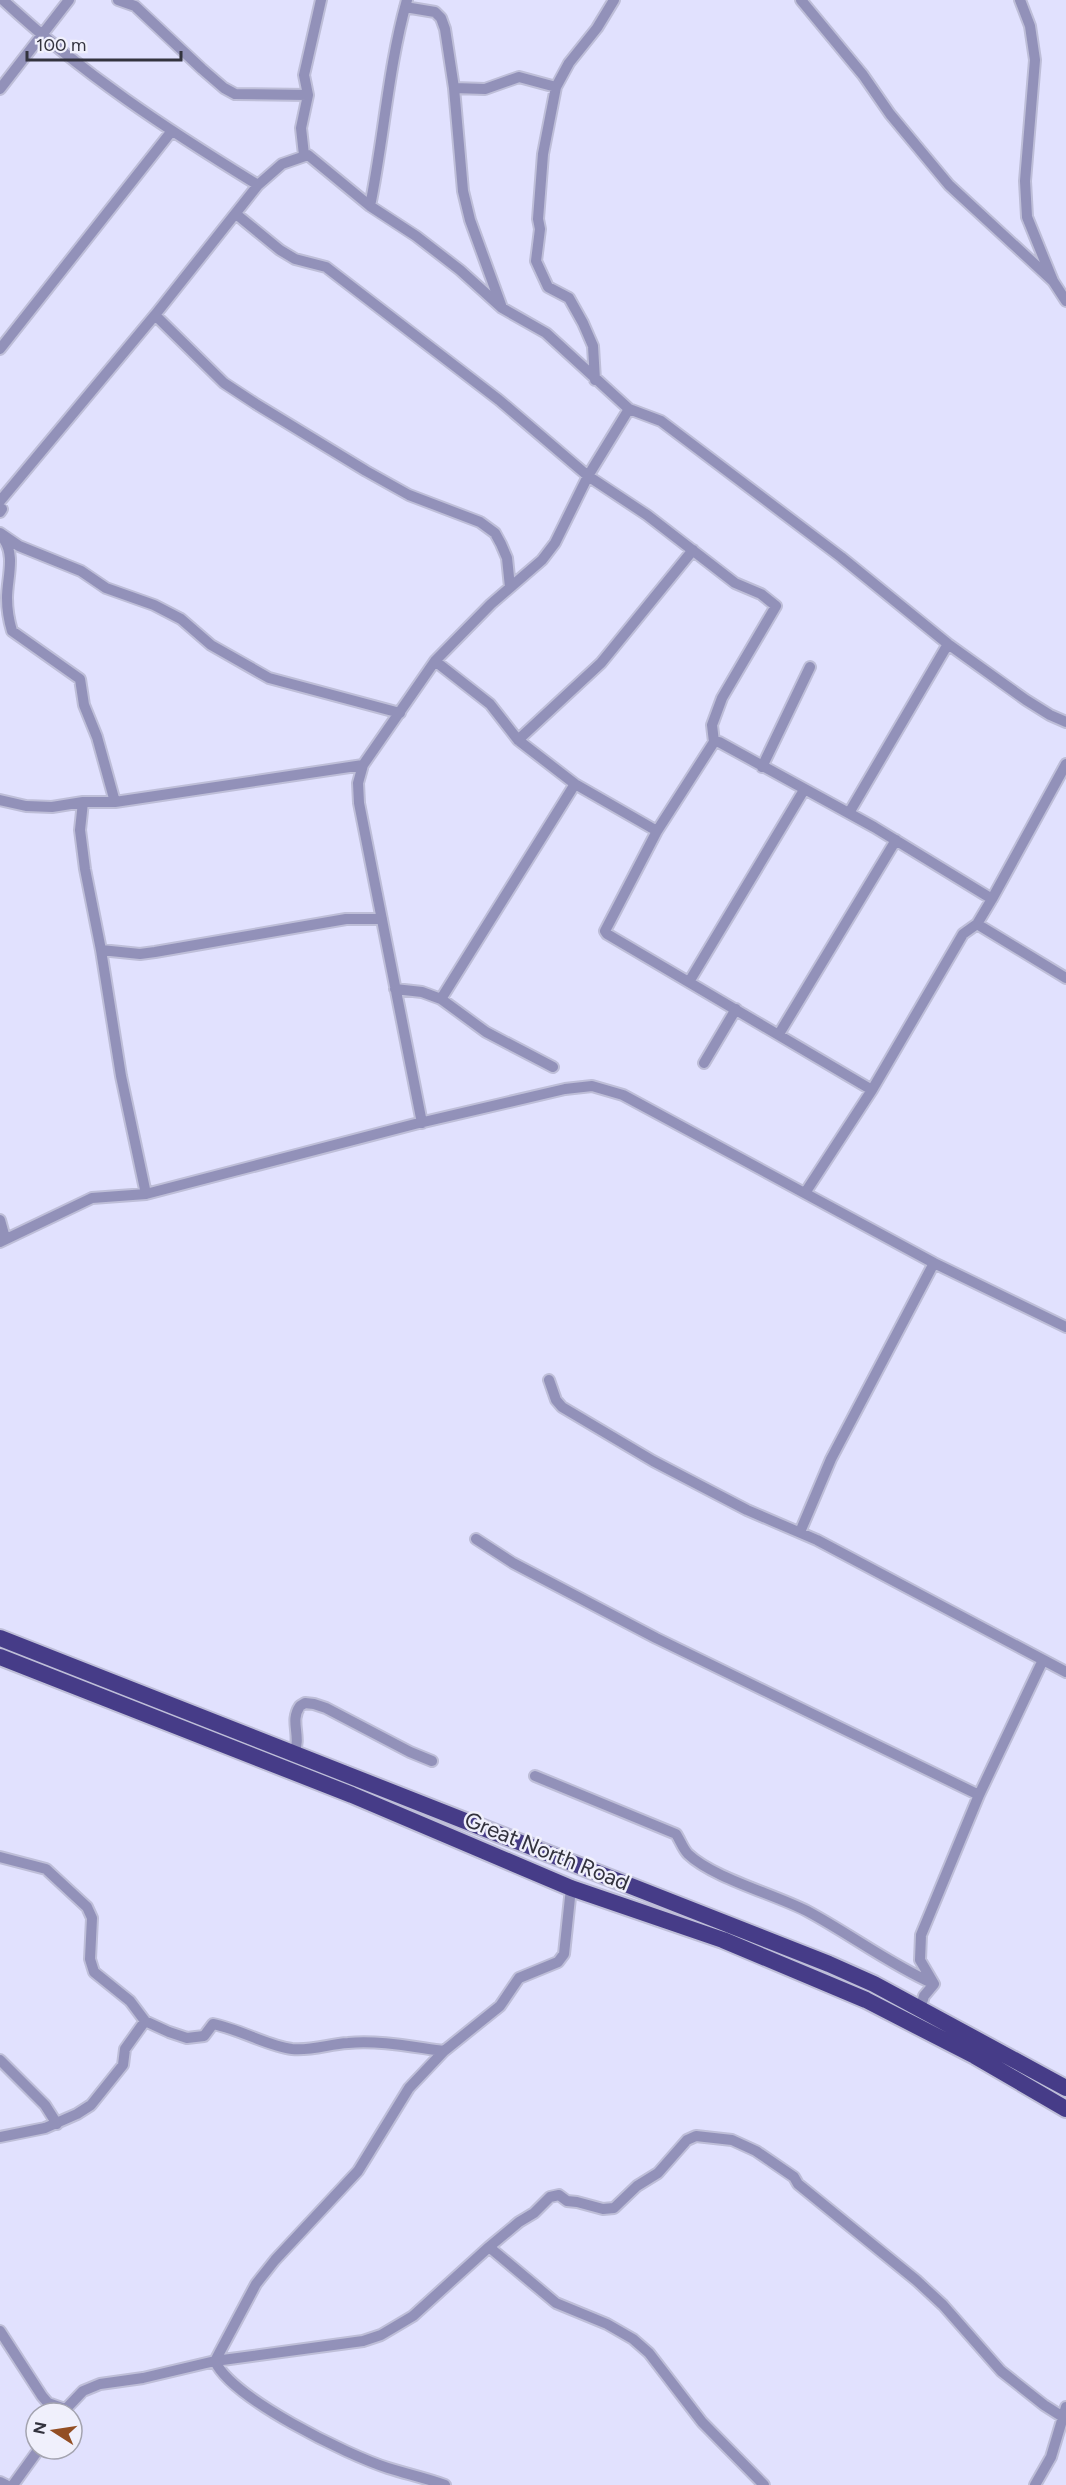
<svg xmlns="http://www.w3.org/2000/svg" width="1066" height="2485" font-family="Figtree,sans-serif">
<style>
.lines{fill:none;stroke-linecap:round;stroke-linejoin:round}
.minor-casing{stroke:#bebed8;stroke-width:14}
.trunk-casing{stroke:#bebed8;stroke-width:20}
.minor{stroke:#9291b9;stroke-width:10}
.trunk{stroke:#463c88;stroke-width:16}
.labels{text-anchor:middle;dominant-baseline:central;stroke-width:5;stroke-linejoin:round;paint-order:stroke}
.street-label{font-size:22px;fill:#33333e;stroke:#f0f0fc}
</style>
<rect width="100%" height="100%" fill="#e1e1fe"/>
<g class="lines">
<defs>
<path id="minor" d="M3 0C81 73 168 130 258 185
M118 0 135 6 202 69 224 88 235 94 308 95
M801 0 863 75 890 114 949 185 1053 281
M1020 0 1030 26 1035 60 1025 181 1027 217 1053 281 1066 301
M405 7 435 12 441 18 445 29 454 88 463 191 470 220 501 305
M454 88 485 89 519 77 556 87
M0 89 69 0
M304 155 301 128 308 95 304 75 321 0
M370 206C384 138 388 67 407 0
M236 214 280 250 295 259 326 267 499 400 588 476 647 515 735 583 761 594 776 606 722 698 712 725 714 742 657 831 605 931 607 934 872 1090
M155 315 224 383 256 404 366 471 409 495 480 522 495 533 501 544 507 558 510 587
M0 349 171 132
M595 380 593 346 583 323 569 298 548 287 536 261 540 229 538 219 543 154 556 87 569 63 597 28 614 0
M0 501 155 315 258 185 282 164 308 155 370 206 416 236 460 270 502 308 546 333 629 409 661 421 841 557 948 644 1026 700 1050 715 1066 722
M0 512 2 509
M0 533 19 546 81 571 106 588 154 605 181 619 211 645 269 678 400 713
M3 538C16 555 7 578 7 598 7 609 9 621 12 631L80 679 84 705 97 737 115 802
M435 661 490 704 518 740 575 784 657 831
M518 740 601 663 693 550
M714 742H719L874 827 992 899
M762 767 810 667
M0 800 26 806 52 807 83 802H115L363 765
M83 802 80 830 85 869 101 950 121 1076 146 1194
M849 813 948 644
M977 924 1066 978
M101 950 140 954 155 952 346 919H382
M689 982 804 790
M395 989 422 992 441 999 486 1032 553 1067
M441 999 575 784
M779 1034 896 840
M704 1063 736 1009
M422 1123 359 803 358 783 363 765 435 661 491 604 542 560 555 543 588 476 629 409
M805 1193 872 1090 963 934 977 924 992 899 1066 764
M0 1220 5 1238
M0 1242 92 1198 146 1194 415 1124 565 1089 592 1086 623 1095 934 1263 1066 1327
M549 1380 556 1400 562 1407 653 1461 747 1510 817 1540 1066 1672
M800 1532 831 1459 934 1263
M476 1539 513 1563 656 1638 979 1795
M294 1754C302 1735 289 1722 300 1706L305 1703 314 1704 326 1708 410 1752 432 1761
M535 1776 676 1834C680 1840 683 1849 688 1854 713 1878 774 1894 807 1911 850 1934 889 1964 934 1984
M0 1857 46 1869 87 1907 92 1918 90 1959 94 1972 130 2001 145 2021 169 2032 187 2038 204 2036 213 2024C239 2029 268 2046 292 2049 312 2051 329 2044 348 2043 379 2040 413 2047 444 2051
M920 2009 924 1996 934 1984 920 1960 921 1935 979 1795 1043 1660
M0 2060 45 2105 57 2124
M0 2137 45 2128 77 2114 91 2105 123 2065 125 2049 145 2021
M489 2247 556 2303 607 2324 633 2339 649 2353 702 2422 764 2485
M0 2331 42 2396 48 2403 65 2409
M62 2413 83 2391 100 2384 143 2378 215 2361 363 2341 381 2335 413 2316 489 2247 519 2222 534 2213 550 2197 559 2195 567 2201 577 2202 603 2209 614 2208 637 2186 658 2173 687 2140 696 2136 732 2140 756 2151 794 2177 798 2184 916 2280 943 2305 1001 2371 1044 2405 1066 2419
M0 2482 6 2485
M13 2485 39 2449
M445 2485C426 2478 407 2474 388 2468 347 2455 231 2398 215 2361L256 2284 275 2260 358 2171 409 2088 444 2051 500 2006 519 1978 558 1962 564 1954 571 1888
M1035 2485 1051 2457 1066 2407"/>
<path id="trunk" d="M0 1638 829 1964 874 1984 1066 2088
M0 1657 352 1795 571 1888 723 1940 866 2000 975 2056 1066 2109"/>
</defs>
<use href="#minor" class="minor-casing"/>
<use href="#trunk" class="trunk-casing"/>
<use href="#minor" class="minor"/>
<use href="#trunk" class="trunk"/>
</g>
<g class="labels">
<g class="street-label">
<text transform="translate(547 1851) rotate(22)">Great North Road</text>
</g>
</g>
<g transform="translate(54 2431) rotate(282)"><circle r="28" fill="#f0f0fc" stroke="#a4a4b0" stroke-width="1.5"/>
<path d="M0-4.5L10 22L0 15L-10 22Z" fill="#934e23"/>
<text y="-9" font-size="16" font-weight="bold" text-anchor="middle" fill="#33333e">N</text>
</g>
<path d="M27 51v9h154v-9" fill="none" stroke="#33333e" stroke-width="3"/>
<text x="36" y="51" font-size="18" fill="#33333e" stroke="#f0f0fc" stroke-width="4.5" paint-order="stroke">100 m</text>
</svg>
